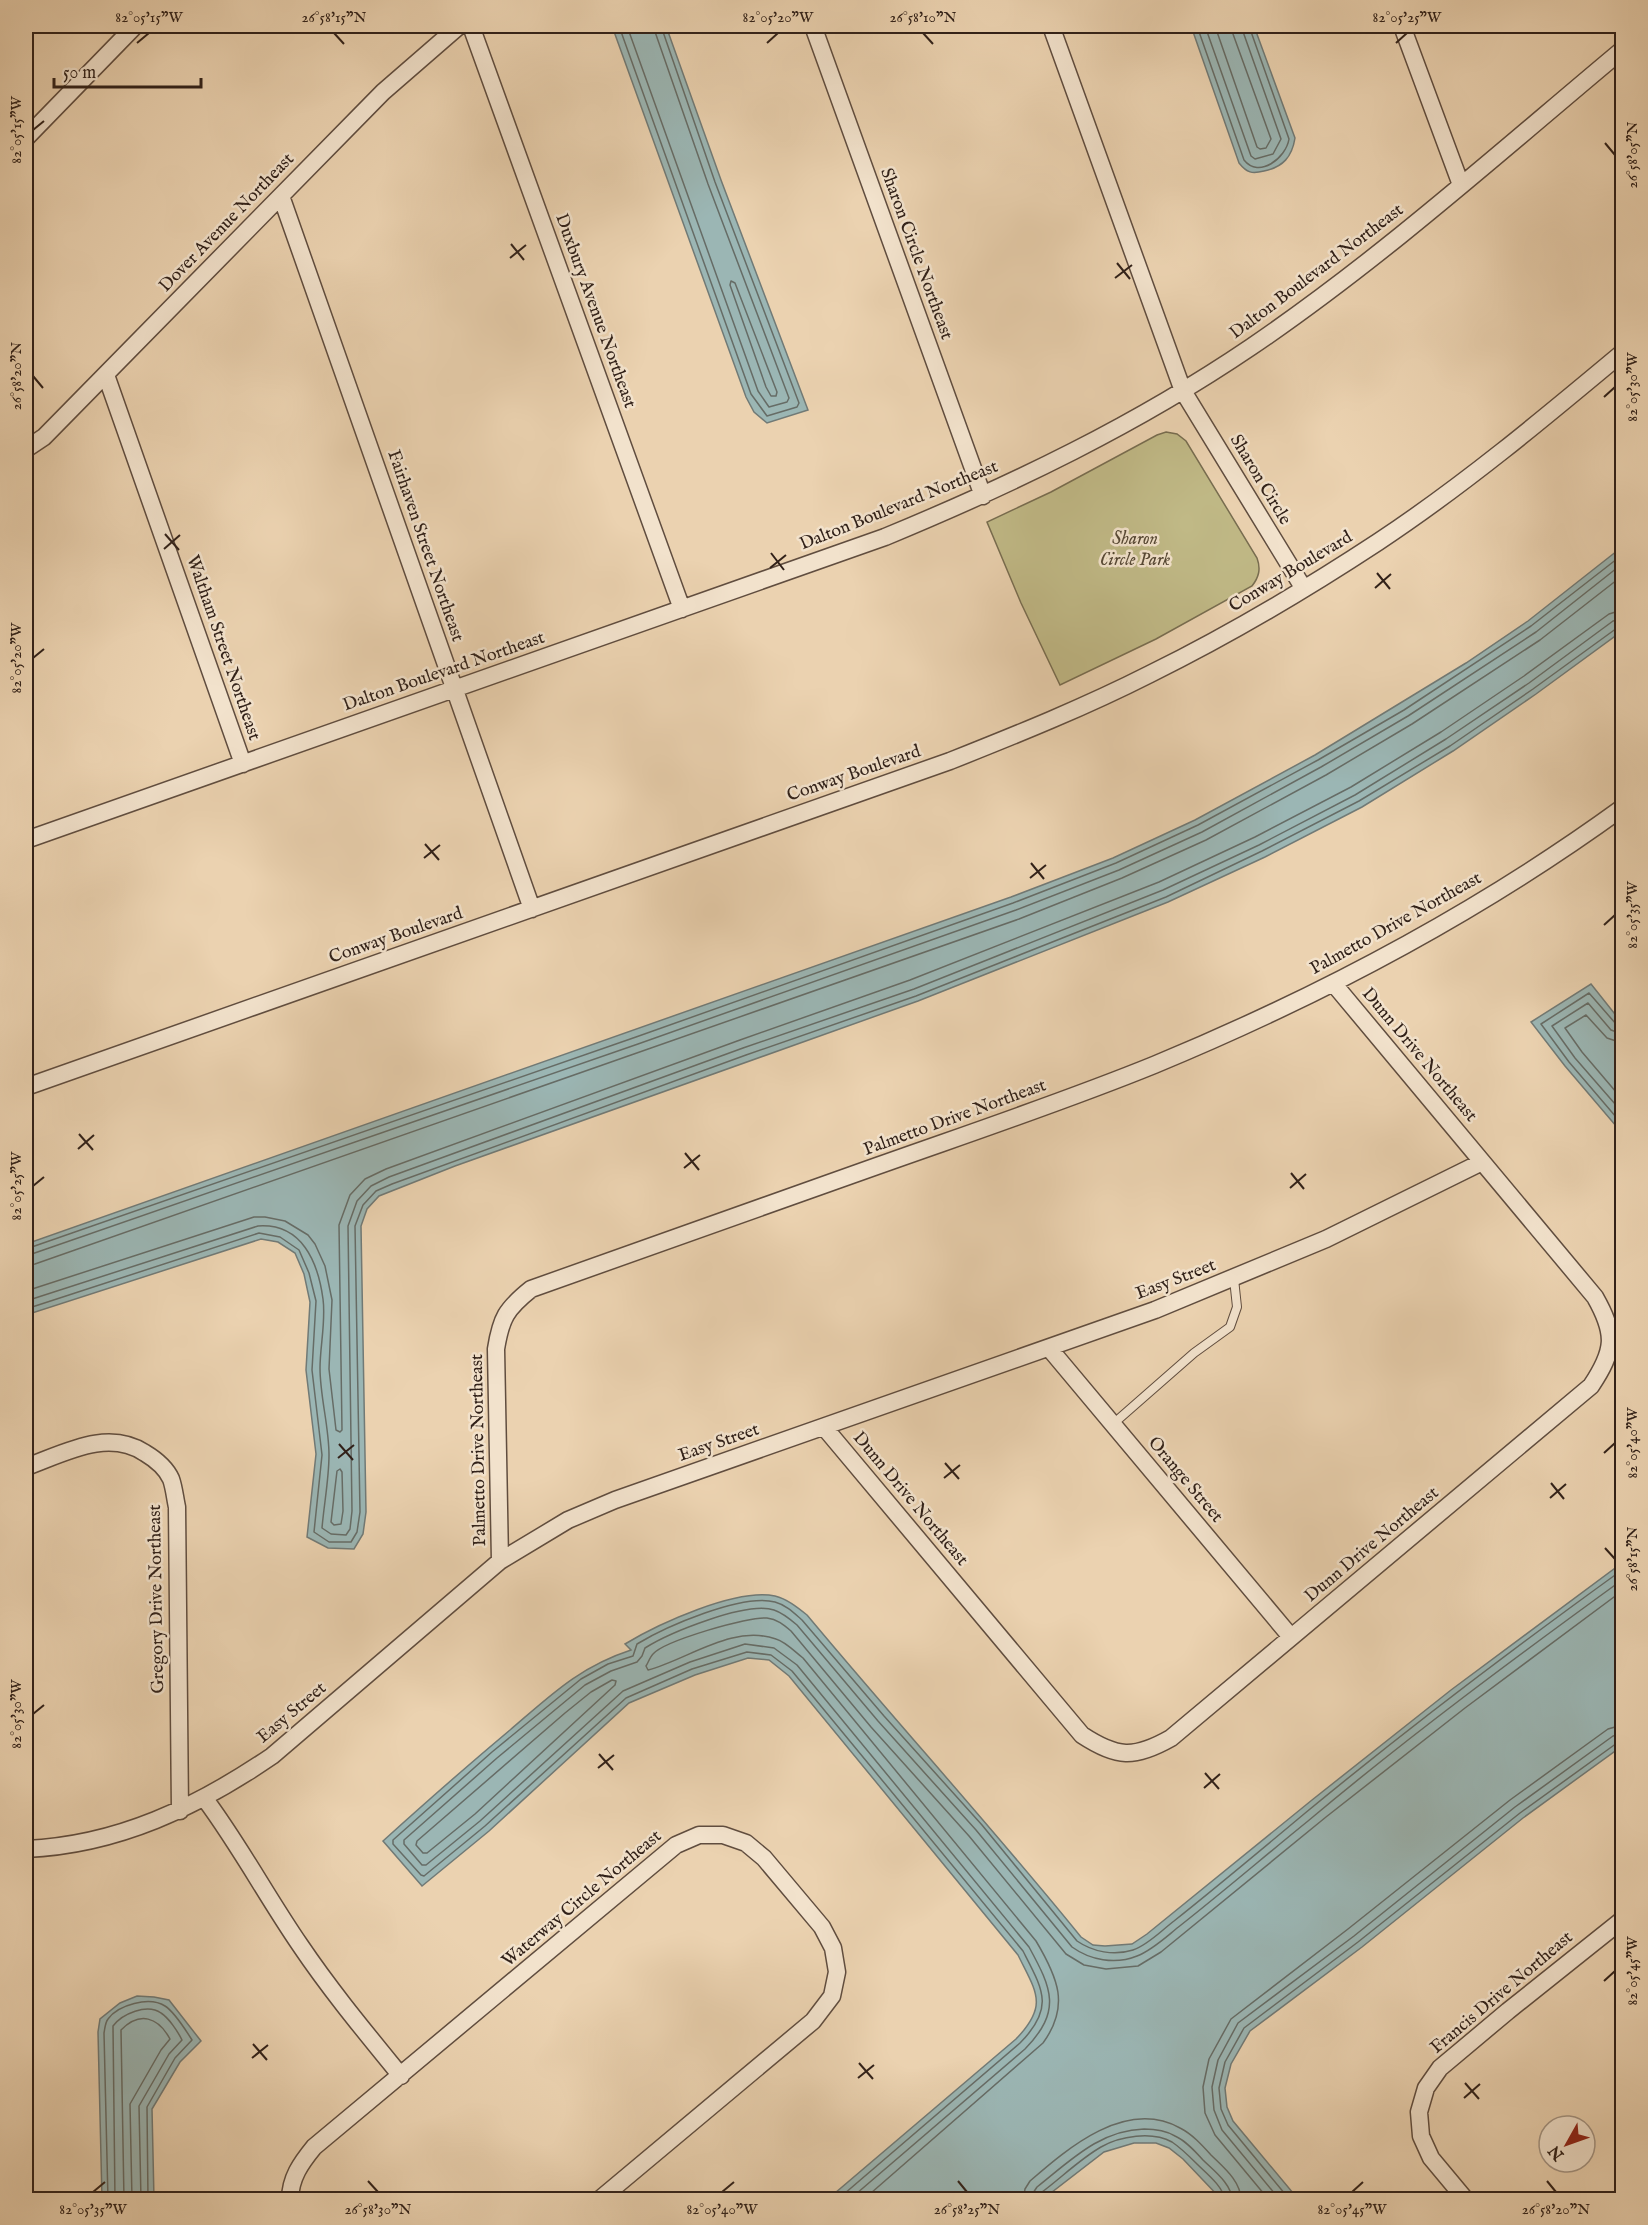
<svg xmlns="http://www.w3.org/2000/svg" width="1648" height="2225" font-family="'IM FELL English',serif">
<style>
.green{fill:#c0b986;stroke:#786d50;stroke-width:1.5}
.water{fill:#9bb6b4;stroke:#717a76;stroke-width:1.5}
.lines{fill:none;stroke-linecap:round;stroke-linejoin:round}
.shore{stroke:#666c66;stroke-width:1.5}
.lane-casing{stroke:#604d3f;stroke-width:10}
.street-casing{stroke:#604d3f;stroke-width:19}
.lane{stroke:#f2e2cc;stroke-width:8}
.street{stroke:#f2e2cc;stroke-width:16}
.ticks{fill:none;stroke:#312119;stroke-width:2}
.labels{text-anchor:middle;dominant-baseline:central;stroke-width:5;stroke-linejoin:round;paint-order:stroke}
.street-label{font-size:18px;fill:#312119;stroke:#f2e2cc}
.park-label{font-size:18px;font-style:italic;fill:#554734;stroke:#f2e2cc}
.neatline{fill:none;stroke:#312119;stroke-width:2}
.ticks-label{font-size:15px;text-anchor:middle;fill:#312119}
</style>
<rect width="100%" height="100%" fill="#ebd2b0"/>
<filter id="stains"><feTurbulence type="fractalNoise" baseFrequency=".00333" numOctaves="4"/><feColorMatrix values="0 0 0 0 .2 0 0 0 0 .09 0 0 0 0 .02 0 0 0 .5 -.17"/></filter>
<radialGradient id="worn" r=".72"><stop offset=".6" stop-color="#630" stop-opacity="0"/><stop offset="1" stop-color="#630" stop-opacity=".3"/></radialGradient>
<path class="green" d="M1166 432 1177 434 1186 441 1257 558C1261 569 1259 577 1252 586L1156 639 1060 685 1021 603 987 522 1051 492 1157 435Z"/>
<path class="water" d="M612 26H666L721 180 808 410 767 423 754 412 746 397Z
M1191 26H1254L1295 138C1292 157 1283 167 1264 171 1252 174 1247 173 1239 163Z
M1622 547V631L1536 694 1453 751 1362 807 1265 857 1168 902 918 1001 455 1166 379 1196 367 1209 361 1226 366 1512 363 1534 354 1549 328 1548 307 1537 316 1454 306 1370 310 1302 304 1274 295 1253 278 1242 261 1239 26 1315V1244L1011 897 1113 858 1195 820 1315 755 1466 663 1528 621Z
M1591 984 1622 1023V1133L1565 1066 1531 1022Z
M1622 1563V1746L1523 1818 1362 1947 1250 2031 1231 2064 1225 2088 1227 2107 1233 2121 1298 2199H1221L1183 2159 1169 2148 1156 2143H1134L1104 2152 1043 2199H828L1016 2039C1049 2005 1036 1992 1018 1955L789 1676 769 1660 748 1658 695 1675 629 1703 489 1831 422 1886 383 1841C425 1803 467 1766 510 1730 551 1695 579 1667 631 1650L625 1644C658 1624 736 1588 775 1596 787 1599 797 1607 807 1615 897 1723 992 1827 1081 1937L1093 1945 1105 1946 1132 1944 1147 1934 1312 1800 1451 1690Z
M137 1996 154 1997 169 2000 201 2041 180 2062 152 2109 154 2199H102L98 2032 100 2019 120 2003Z"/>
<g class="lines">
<path class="shore" d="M619 26 751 394 767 416 797 407 799 403 715 182 661 26
M627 26 758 391 769 407 787 402 789 398 708 184 653 26
M1197 26 1244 160C1259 179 1286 158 1289 139L1249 26
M1205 26 1251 156 1255 159 1273 154 1281 139 1241 26
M1215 26 1257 147 1260 149 1266 148 1271 139 1233 34 1232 26
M731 281 735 283 777 392 776 396H771L766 387 730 285Z
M1622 1026 1616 1024 1589 993 1541 1024 1569 1062 1622 1124
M1622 1034 1611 1030 1588 1003 1552 1026 1575 1058 1622 1112
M1622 1043 1607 1038 1586 1015 1565 1028 1582 1052 1622 1099
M26 1249 636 1037 1013 903 1116 863 1198 825 1318 760 1404 710 1531 626 1622 555
M26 1256 638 1044 1016 910 1119 870 1202 832 1321 767 1408 716 1536 632 1622 564
M26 1265 35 1264 1019 919 1122 878 1206 840 1326 775 1412 724 1540 640 1622 576
M26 1291 254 1217H265L285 1221 308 1235 315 1244 325 1266 332 1300 329 1369 336 1430 340 1432 342 1430 339 1225 350 1195 365 1179 386 1169 740 1040 910 980 1159 882 1255 837 1351 787 1441 732 1524 676 1609 614 1622 610
M26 1301 258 1226C302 1223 318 1262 323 1299 326 1321 320 1346 320 1368 320 1397 329 1426 329 1455 329 1479 324 1504 322 1528L331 1534 346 1535 350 1529 352 1511 348 1226 357 1201 371 1186 389 1177 743 1048 914 989 1163 890 1259 845 1355 795 1446 739 1529 683 1613 621 1622 619
M26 1309 259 1233 280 1237 299 1250 309 1273 316 1301 312 1370 322 1455 314 1532 329 1542H351L357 1532 360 1512 355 1226 363 1205 376 1191 392 1184 746 1055 916 996 1166 897 1262 851 1359 801 1450 746 1533 689 1617 628 1622 627
M340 1469 342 1472 343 1511 341 1524 334 1525 331 1522 337 1471Z
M612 1680 616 1681 615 1685 475 1814 427 1853H423L416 1845 417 1841 565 1713 591 1692Z
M108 2200 104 2033C105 2028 105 2023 108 2019 118 2005 149 1996 165 2006 173 2011 187 2032 192 2040L175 2058 147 2107 148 2200
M115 2200 113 2026C122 2014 147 2003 161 2013 169 2018 178 2032 182 2040L169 2054 139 2106 141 2200
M124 2200 121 2030C140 2011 158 2017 170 2039L161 2050 130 2104 132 2200
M837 2200 1020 2043C1055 2008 1043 1990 1023 1951L792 1671 771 1655 747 1652 692 1669 626 1698 485 1826 424 1876 421 1875 393 1844V1840L492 1752 581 1679 608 1664 633 1656 637 1644C665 1627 742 1593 775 1602 786 1605 794 1613 802 1620L884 1716 982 1825 1077 1941C1093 1952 1114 1956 1133 1950 1148 1945 1162 1930 1174 1921 1218 1886 1261 1850 1304 1814 1407 1729 1514 1648 1622 1570
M849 2200 1025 2049C1062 2011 1052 1989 1029 1947L797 1665 774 1648 745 1644 690 1662 623 1691 480 1821 426 1865H422L404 1844V1840L497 1758 585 1685 611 1671 637 1662 642 1656 645 1648C669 1633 746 1601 774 1610 783 1613 790 1619 797 1625L878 1721 976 1830 1072 1947C1090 1960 1115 1965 1137 1956 1153 1950 1168 1935 1181 1925 1224 1891 1266 1855 1308 1821 1409 1736 1516 1657 1622 1580
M863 2200 1043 2043C1070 2006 1058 1978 1036 1941L803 1658C795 1652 786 1642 776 1639 732 1624 689 1659 648 1670L646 1666C648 1663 650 1657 653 1654 664 1641 749 1616 767 1618 777 1619 784 1625 791 1631L871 1727 969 1836 1066 1954 1084 1965 1106 1969 1138 1966 1161 1952 1326 1817 1465 1708 1622 1591
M1023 2200 1025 2189 1030 2181C1068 2148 1126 2098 1180 2128 1192 2134 1202 2145 1211 2155 1223 2167 1241 2181 1241 2200
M1032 2200 1033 2193 1037 2187C1070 2161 1100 2130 1144 2129 1155 2129 1165 2130 1175 2136 1186 2141 1195 2151 1203 2160 1213 2170 1232 2184 1232 2200
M1040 2200 1042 2192C1061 2178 1080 2159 1101 2147 1120 2136 1152 2131 1172 2142 1181 2148 1189 2156 1197 2164 1206 2173 1223 2186 1225 2200
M1269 2200 1215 2135 1205 2113 1203 2087 1209 2059 1231 2019 1348 1929 1510 1800 1608 1729 1622 1725
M1280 2200 1222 2130 1214 2110 1212 2087 1218 2060 1238 2023 1354 1936 1515 1807 1613 1736 1622 1734
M1290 2200 1228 2125 1221 2109 1219 2088 1225 2062 1244 2028 1358 1942 1520 1813 1617 1743 1622 1741"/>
<defs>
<path id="lane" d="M1113 1424 1194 1353 1230 1327 1237 1307 1234 1279"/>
<path id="street" d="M471 26 682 609
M813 26 983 496
M1051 26 1183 391 1304 589
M1402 26 1461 185
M26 138 135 26
M281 196 532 909
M106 375 243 764
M26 449 44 437 383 92 459 26
M26 840 885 537C1013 484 1136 425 1251 347 1382 258 1501 151 1622 50
M26 1087 950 761C1018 734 1085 707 1150 674 1229 635 1305 590 1378 542 1464 485 1543 419 1622 353
M1049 1348 1291 1637
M824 1427 1082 1735C1117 1758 1134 1759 1171 1738L1591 1386C1615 1350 1616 1334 1595 1297L1333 983
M26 1467C63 1454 107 1428 145 1453 155 1459 166 1468 171 1479 174 1487 175 1498 177 1507L180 1811
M500 1561 496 1349C501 1318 506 1309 531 1289 647 1248 762 1207 877 1166 970 1133 1063 1102 1154 1065 1318 997 1479 912 1622 808
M205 1799C240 1846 267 1897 300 1945 331 1991 366 2033 401 2076
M26 1849C118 1845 197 1807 272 1756L500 1561 568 1520 615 1500 1155 1310 1326 1239 1482 1162
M290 2200C290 2178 301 2163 314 2147L676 1845 699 1835H723L746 1843 764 1858 822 1927 833 1948 837 1972 832 1996 813 2021 599 2200
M1466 2200 1431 2158 1421 2136 1419 2112 1426 2088 1440 2068 1508 2011 1622 1920"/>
</defs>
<use href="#lane" class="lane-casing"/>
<use href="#street" class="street-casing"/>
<use href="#lane" class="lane"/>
<use href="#street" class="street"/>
</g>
<path class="ticks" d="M334 33 344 44M923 33 933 44M137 43 149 33M767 43 778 33M1396 43 1407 33M33 130 44 121M1605 143 1615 155M511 244 524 260M510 258 526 245M1117 263 1130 279M1115 278 1132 265M33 376 43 388M1604 397 1615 387M165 534 179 550M164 549 180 535M771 553 784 570M770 568 786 555M1377 573 1390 589M1375 588 1391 574M33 658 44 649M425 844 439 860M424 858 440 845M1031 863 1044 879M1030 878 1046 865M1604 925 1615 915M79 1134 93 1150M78 1149 94 1135M685 1153 699 1170M684 1168 700 1155M1291 1173 1304 1189M33 1186 44 1177M1290 1188 1306 1174M339 1444 353 1460M1604 1453 1615 1443M338 1458 354 1445M945 1463 959 1479M944 1478 960 1465M1551 1483 1564 1499M1550 1498 1566 1484M1605 1548 1615 1559M33 1714 44 1705M599 1754 613 1770M598 1768 614 1755M1205 1773 1219 1789M1204 1788 1220 1774M1604 1981 1615 1971M253 2044 267 2060M252 2058 268 2045M859 2063 873 2079M858 2078 874 2065M1465 2083 1479 2099M1464 2098 1480 2084M368 2181 378 2192M958 2181 967 2192M1547 2181 1556 2192M93 2192 105 2182M722 2192 734 2182M1352 2192 1363 2182"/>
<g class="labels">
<g class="street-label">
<text transform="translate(227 223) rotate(-46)">Dover Avenue Northeast</text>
<text transform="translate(916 254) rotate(70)">Sharon Circle Northeast</text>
<text transform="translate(1317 272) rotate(-37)">Dalton Boulevard Northeast</text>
<text transform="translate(595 311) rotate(70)">Duxbury Avenue Northeast</text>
<text transform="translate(1260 480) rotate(59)">Sharon Circle</text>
<text transform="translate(899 506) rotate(-22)">Dalton Boulevard Northeast</text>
<text transform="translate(425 546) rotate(71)">Fairhaven Street Northeast</text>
<text transform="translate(1291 572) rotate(-31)">Conway Boulevard</text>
<text transform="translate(223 648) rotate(71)">Waltham Street Northeast</text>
<text transform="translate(444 672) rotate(-19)">Dalton Boulevard Northeast</text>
<text transform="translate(854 774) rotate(-19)">Conway Boulevard</text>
<text transform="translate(1396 924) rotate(-29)">Palmetto Drive Northeast</text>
<text transform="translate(396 936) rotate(-19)">Conway Boulevard</text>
<text transform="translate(1419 1055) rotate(50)">Dunn Drive Northeast</text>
<text transform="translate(955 1118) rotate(-20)">Palmetto Drive Northeast</text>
<text transform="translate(1176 1280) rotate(-21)">Easy Street</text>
<text transform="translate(719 1443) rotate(-19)">Easy Street</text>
<text transform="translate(479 1450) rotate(-91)">Palmetto Drive Northeast</text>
<text transform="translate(1185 1480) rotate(50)">Orange Street</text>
<text transform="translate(910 1499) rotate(50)">Dunn Drive Northeast</text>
<text transform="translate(1372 1545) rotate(-40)">Dunn Drive Northeast</text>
<text transform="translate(157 1599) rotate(-91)">Gregory Drive Northeast</text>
<text transform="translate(292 1713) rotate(-40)">Easy Street</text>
<text transform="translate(582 1899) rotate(-40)">Waterway Circle Northeast</text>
<text transform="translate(1502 1993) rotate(-40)">Francis Drive Northeast</text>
</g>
<g class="park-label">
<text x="1135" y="539">Sharon<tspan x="1135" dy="21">Circle Park</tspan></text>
</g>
</g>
<rect width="1648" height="2225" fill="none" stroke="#ebd2b0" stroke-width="66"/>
<g transform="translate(1567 2144) rotate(230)"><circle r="28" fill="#f2e2cc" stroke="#a59584" stroke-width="1.5"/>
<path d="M0-4.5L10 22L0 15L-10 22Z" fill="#8f2418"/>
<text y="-9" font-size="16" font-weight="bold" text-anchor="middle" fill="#312119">N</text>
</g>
<path d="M54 78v9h147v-9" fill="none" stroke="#312119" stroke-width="3"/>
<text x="63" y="78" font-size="18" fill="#312119" stroke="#f2e2cc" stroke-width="4.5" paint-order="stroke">50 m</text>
<rect x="33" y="33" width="1582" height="2159" class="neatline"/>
<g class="ticks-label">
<text x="149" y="22">82°05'15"W</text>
<text x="334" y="22">26°58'15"N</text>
<text x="778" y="22">82°05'20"W</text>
<text x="923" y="22">26°58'10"N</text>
<text x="1407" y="22">82°05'25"W</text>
<text transform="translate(16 130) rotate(-90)" y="5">82°05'15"W</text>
<text transform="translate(1632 155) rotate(-90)" y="5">26°58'05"N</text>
<text transform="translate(16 376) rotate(-90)" y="5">26°58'20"N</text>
<text transform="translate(1632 387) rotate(-90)" y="5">82°05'30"W</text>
<text transform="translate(16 658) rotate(-90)" y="5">82°05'20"W</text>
<text transform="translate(1632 915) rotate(-90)" y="5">82°05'35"W</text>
<text transform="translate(16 1186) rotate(-90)" y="5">82°05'25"W</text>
<text transform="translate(1632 1443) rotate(-90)" y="5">82°05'40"W</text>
<text transform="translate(1632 1559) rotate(-90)" y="5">26°58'15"N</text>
<text transform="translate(16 1714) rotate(-90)" y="5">82°05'30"W</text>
<text transform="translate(1632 1971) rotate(-90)" y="5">82°05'45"W</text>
<text x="93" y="2214">82°05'35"W</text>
<text x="378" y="2214">26°58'30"N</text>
<text x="722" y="2214">82°05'40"W</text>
<text x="967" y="2214">26°58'25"N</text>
<text x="1352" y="2214">82°05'45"W</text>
<text x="1556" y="2214">26°58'20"N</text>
</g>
<rect width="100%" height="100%" filter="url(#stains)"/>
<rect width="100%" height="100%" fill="url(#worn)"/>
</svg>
